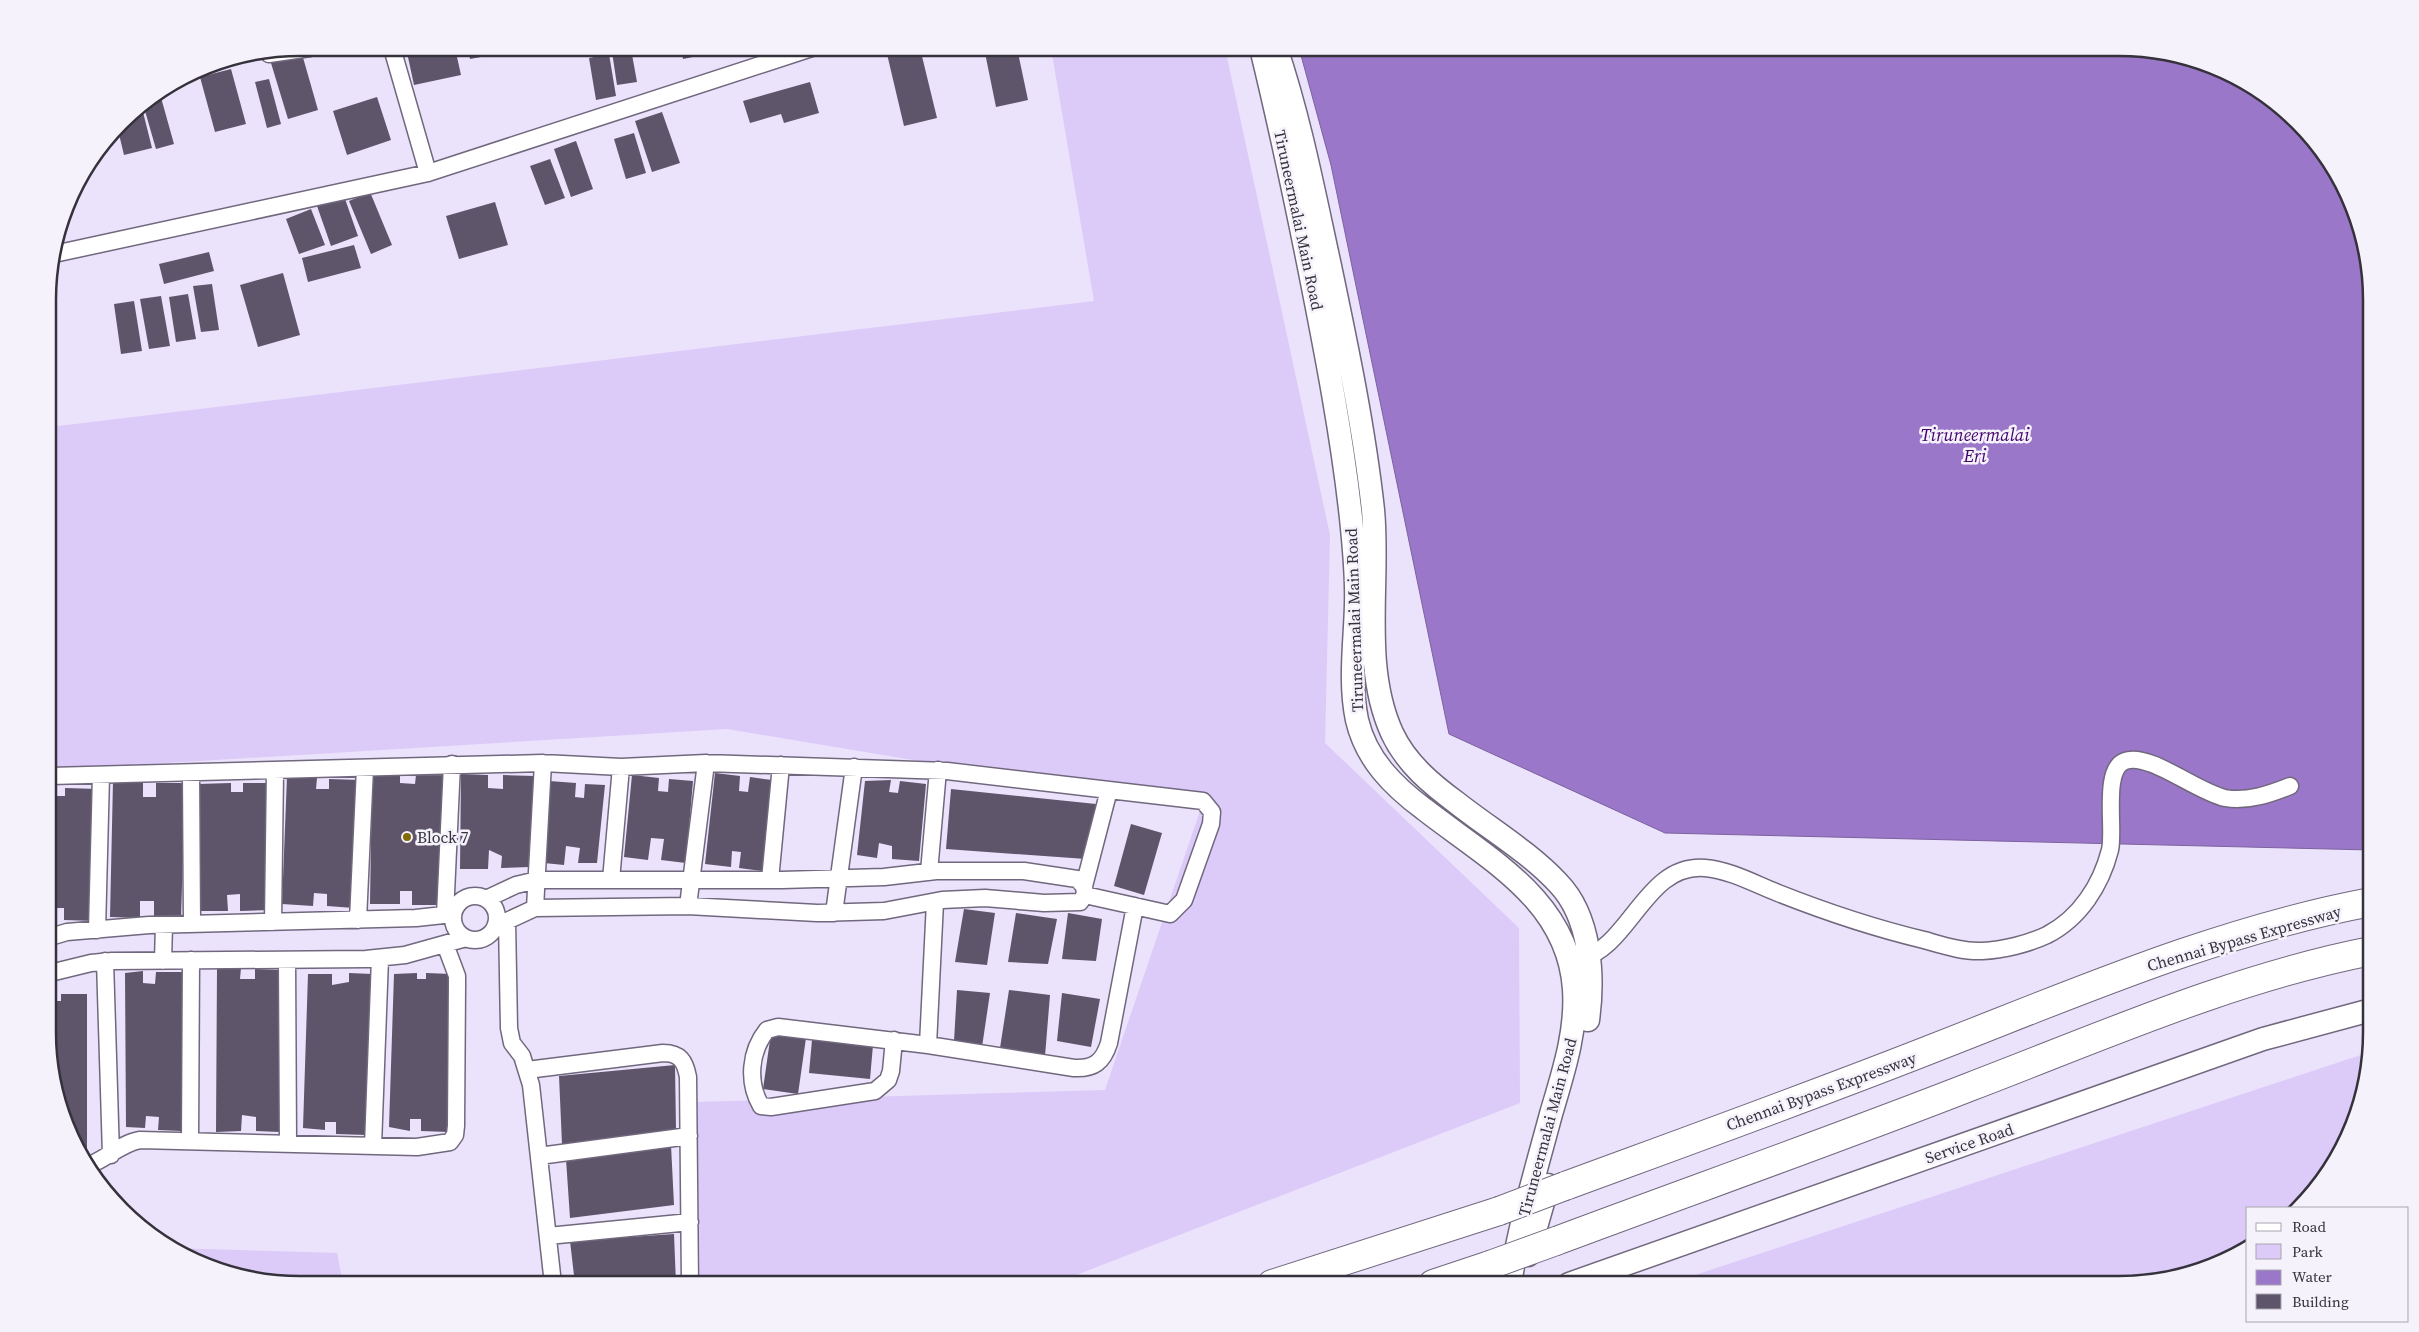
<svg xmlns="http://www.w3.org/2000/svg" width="2419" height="1332" font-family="'Source Serif 4',serif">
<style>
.green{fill:#dccaf9}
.water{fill:#9a77c9;stroke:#7c629f}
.building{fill:#5e556b}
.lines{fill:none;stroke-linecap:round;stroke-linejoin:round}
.street-casing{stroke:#71687e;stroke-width:19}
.secondary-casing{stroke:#71687e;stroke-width:25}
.highway-casing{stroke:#71687e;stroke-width:30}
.street{stroke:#fff;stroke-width:16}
.secondary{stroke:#fff;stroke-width:22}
.highway{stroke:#fff;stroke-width:28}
.highway-bridge-casing{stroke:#71687e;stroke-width:30;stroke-linecap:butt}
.highway-bridge{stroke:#fff;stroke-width:28}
.poi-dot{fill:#836b06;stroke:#f6f2fc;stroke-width:2}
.labels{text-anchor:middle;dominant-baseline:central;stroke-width:5;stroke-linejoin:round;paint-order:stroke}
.street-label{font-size:16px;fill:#36323c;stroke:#f6f2fc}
.poi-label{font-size:16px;fill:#36323c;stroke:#f6f2fc;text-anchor:start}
.water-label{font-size:18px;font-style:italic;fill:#40046c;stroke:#f6f2fc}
.rim{fill:none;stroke:#36323c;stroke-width:2.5}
</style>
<rect width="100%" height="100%" fill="#ebe2fb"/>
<path class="green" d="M1051 48H1225L1330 535 1325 743 1519 928 1520 1103 1053 1284H700L697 1102 1105 1090 1201 808 727 729 50 770V427L1094 301Z
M2370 1052C2368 1067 2367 1083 2363 1097 2352 1136 2328 1182 2298 1208H2248V1248L2200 1271 2135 1284H1668Z
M170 1248 337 1253 343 1284H300L235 1276Z"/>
<path class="water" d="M1299 48H2119L2185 56 2245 81 2297 121 2329 160 2358 219 2371 283V850L1665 833 1449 734 1331 165Z"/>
<path class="building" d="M406 48H455L461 75 414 85Z
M468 48H530L470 59Z
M681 48H722L723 51 683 59Z
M915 48H920L937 118 904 126 887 54Z
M984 48H1017L1028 100 996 107Z
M631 49 637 82 617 85 612 52Z
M302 54 318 110 288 119 271 63Z
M609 54 616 96 596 100 589 58Z
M231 69 246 124 215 132 200 77Z
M269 79 281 124 267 128 255 82Z
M810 82 819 113 784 123 781 114 750 123 743 101Z
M160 94 174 144 156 149 143 104Z
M377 97 391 140 347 155 333 111Z
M142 108 152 148 124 155 118 130 133 110Z
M662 112 680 163 652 172 635 121Z
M634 133 646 173 626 179 614 139Z
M576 141 593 189 571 197 554 149Z
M550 159 565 198 545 205 530 166Z
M370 192 392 245 371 254 349 201Z
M344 196 358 236 331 246 317 206Z
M495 202 508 245 459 259 446 216Z
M311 209 325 245 299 254 286 219Z
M354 245 361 268 308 282 302 258Z
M209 252 214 271 164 284 159 264Z
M283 273 300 335 258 347 240 285Z
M212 284 219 330 201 332 193 286Z
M188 294 196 339 176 342 169 297Z
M161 296 170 346 149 349 140 299Z
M134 301 142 351 121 354 114 304Z
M715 773 740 776 739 791 748 792 750 777 772 780 762 871 739 868 741 852 732 851 731 867 705 864Z
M372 774H400V783L415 784 416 775H444L442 905H412V891H400V904H370Z
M461 774 488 775V788L503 789V775L534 776 529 867 501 868 502 856 489 850 488 869H460Z
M632 775 659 778 658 791 668 792 669 779 693 781 686 863 661 860 664 839 651 838 648 860 624 857Z
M287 777 317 778 316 789H329V779L360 780 354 908 327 906V894L314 893 313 906 282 904Z
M891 780 889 792 898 793 900 781 926 784 919 861 892 859V846L879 843 877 858 857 855 865 781Z
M113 781 143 782V797H156V783H185L181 919 154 918V901H140V918L110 917Z
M549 781 576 783 575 797 584 798 585 784 605 785 597 863H578L580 848 566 846 564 865 544 863Z
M231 783V792H243V783H268L271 910 240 911V894L227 895 228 911H200L198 784Z
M65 788 98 789 95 921 64 920V908H50V796H65Z
M951 789 1096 804 1086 859 946 849Z
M1131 824 1162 833 1144 895 1114 886Z
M964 909 995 913 987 965 955 962Z
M1016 913 1057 919 1048 964 1008 962Z
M1068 913 1102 919 1096 961 1062 959Z
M241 968 240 979H255V969L282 970 280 1132 256 1131V1117L242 1115 241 1131 216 1132 217 969Z
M143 971V983L155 984 156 972H186L181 1131 158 1130 159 1117 146 1116 145 1128 126 1127 125 973Z
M349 973 372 974 366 1135 336 1134V1122H325V1130L303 1128 308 974H332V985L349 982Z
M417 973V979H426V973L451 974 449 1132 421 1131V1119H410V1131L389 1127 394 974Z
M957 990 990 993 982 1047 954 1041Z
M1009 990 1050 995 1045 1056 1000 1048Z
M1062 993 1100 999 1091 1047 1057 1041Z
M61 994H87V1154H81L67 1128 50 1065V1001H61Z
M771 1033 806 1038 798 1094 763 1089Z
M812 1040 873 1045 870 1079 809 1073Z
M675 1065 676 1130 562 1144 559 1076Z
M671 1145 674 1205 570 1218 566 1159Z
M674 1234 676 1284H575L570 1241Z"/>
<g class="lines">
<defs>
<path id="street" d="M392 48 428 173
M269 54 310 48
M54 254 428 173 812 48
M191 774 192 924
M50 776 543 763 621 767 706 763 947 771 1203 801 1212 812 1211 824 1184 900 1170 914 1085 895
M929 872 938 770
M611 880 621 767
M770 880 781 765
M1084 886 1109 790
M453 918a22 22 0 1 1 44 0a22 22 0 1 1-44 0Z
M486 899 516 885 537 880H782L884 877 936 871H1024L1077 879 1084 886 1085 895 1080 902 1044 903 985 898 942 900 884 911 817 913 688 906 535 908 507 921 496 924
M688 906 706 763
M535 908 543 763
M834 913 854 767
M445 915 452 764
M358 920 365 768
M507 921 509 1028 512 1043 522 1056 531 1085 553 1284
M273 922 275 771
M97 930 101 775
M50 937 67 932 149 925 416 918 453 914
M287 960 288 1143
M1579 960C1631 947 1645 863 1705 868 1730 870 1755 884 1778 893 1826 912 1874 928 1924 940 1942 945 1963 952 1982 951 2003 950 2028 944 2047 935 2080 918 2101 885 2110 850 2115 829 2102 769 2125 761 2149 752 2197 792 2225 798 2247 802 2270 794 2290 786
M105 961 111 1155
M163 961 164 925
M50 973 91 963 112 961 366 959 405 955 466 938
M894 1040 891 1071 888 1080 875 1091 771 1107 761 1106C747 1082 750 1051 767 1030L778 1027 928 1045 935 902
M928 1045 1074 1068C1094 1069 1103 1062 1109 1043L1135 906
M527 1070 663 1053C680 1053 685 1061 688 1077L690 1284
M190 1141 191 960
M373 1146 380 958
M539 1156 689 1136
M87 1166C105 1160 121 1143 140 1140L417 1147 450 1142 455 1135 456 1126 457 985V976L445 944
M548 1236 690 1222"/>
<path id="secondary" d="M1261 48C1279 122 1295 197 1310 272 1326 353 1342 435 1351 518 1354 547 1357 576 1356 605 1355 643 1349 682 1357 720 1366 759 1393 786 1424 809 1488 859 1568 900 1574 989 1577 1032 1563 1073 1551 1114 1536 1170 1519 1226 1510 1284
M1276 48C1300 119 1314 193 1330 266 1347 347 1364 428 1373 510 1380 582 1361 665 1392 733 1406 763 1431 784 1457 803 1490 829 1529 852 1558 883 1591 917 1594 976 1588 1020
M1528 1255 1548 1185
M1569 1284 2263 1039 2371 1010"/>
<path id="highway" d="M1565 1186C1690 1140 1815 1095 1939 1046 2080 991 2221 930 2371 902
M1556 1241C1695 1189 1834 1140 1972 1086 2103 1036 2233 978 2371 951
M1272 1284 1499 1211
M1433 1284 1490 1265"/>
</defs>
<use href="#street" class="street-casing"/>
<use href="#secondary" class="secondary-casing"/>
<use href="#highway" class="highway-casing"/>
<use href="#street" class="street"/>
<use href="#secondary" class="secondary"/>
<use href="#highway" class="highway"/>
<defs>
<path id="highway-bridge" d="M1499 1211 1565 1186
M1490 1265 1556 1241"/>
</defs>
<use href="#highway-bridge" class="highway-bridge-casing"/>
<use href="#highway-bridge" class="highway-bridge"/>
</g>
<circle class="poi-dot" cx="407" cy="837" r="5"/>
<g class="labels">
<g class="street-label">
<text transform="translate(1299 220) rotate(78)">Tiruneermalai Main Road</text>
<text transform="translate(1354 620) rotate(-92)">Tiruneermalai Main Road</text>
<text transform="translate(2244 938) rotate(-16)">Chennai Bypass Expressway</text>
<text transform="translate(1821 1091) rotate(-20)">Chennai Bypass Expressway</text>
<text transform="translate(1547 1127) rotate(-75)">Tiruneermalai Main Road</text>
<text transform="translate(1969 1143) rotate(-19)">Service Road</text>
</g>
<g class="poi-label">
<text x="417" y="837">Block 7</text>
</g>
<g class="water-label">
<text x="1975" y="434">Tiruneermalai<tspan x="1975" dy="21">Eri</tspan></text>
</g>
</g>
<path d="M0 0H2419V1332H0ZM300 56H2119A244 244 0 0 1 2363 300V1032A244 244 0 0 1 2119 1276H300A244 244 0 0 1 56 1032V300A244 244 0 0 1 300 56Z" fill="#f6f2fc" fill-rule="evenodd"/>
<path class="rim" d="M300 56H2119A244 244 0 0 1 2363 300V1032A244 244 0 0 1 2119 1276H300A244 244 0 0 1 56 1032V300A244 244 0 0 1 300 56Z"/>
<rect x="2246" y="1207" width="162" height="115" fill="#f6f2fc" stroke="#a9a5af"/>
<rect x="2256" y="1223" width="25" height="8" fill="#ffffff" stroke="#a9a5af"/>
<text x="2292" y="1232" font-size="15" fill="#36323c">Road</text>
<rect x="2256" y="1244" width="25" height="15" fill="#dccaf9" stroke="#a9a5af"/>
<text x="2292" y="1257" font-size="15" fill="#36323c">Park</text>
<rect x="2256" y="1270" width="25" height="15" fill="#9a77c9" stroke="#a9a5af"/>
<text x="2292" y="1282" font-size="15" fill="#36323c">Water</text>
<rect x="2256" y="1294" width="25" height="15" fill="#5e556b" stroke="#a9a5af"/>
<text x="2292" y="1307" font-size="15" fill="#36323c">Building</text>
</svg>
